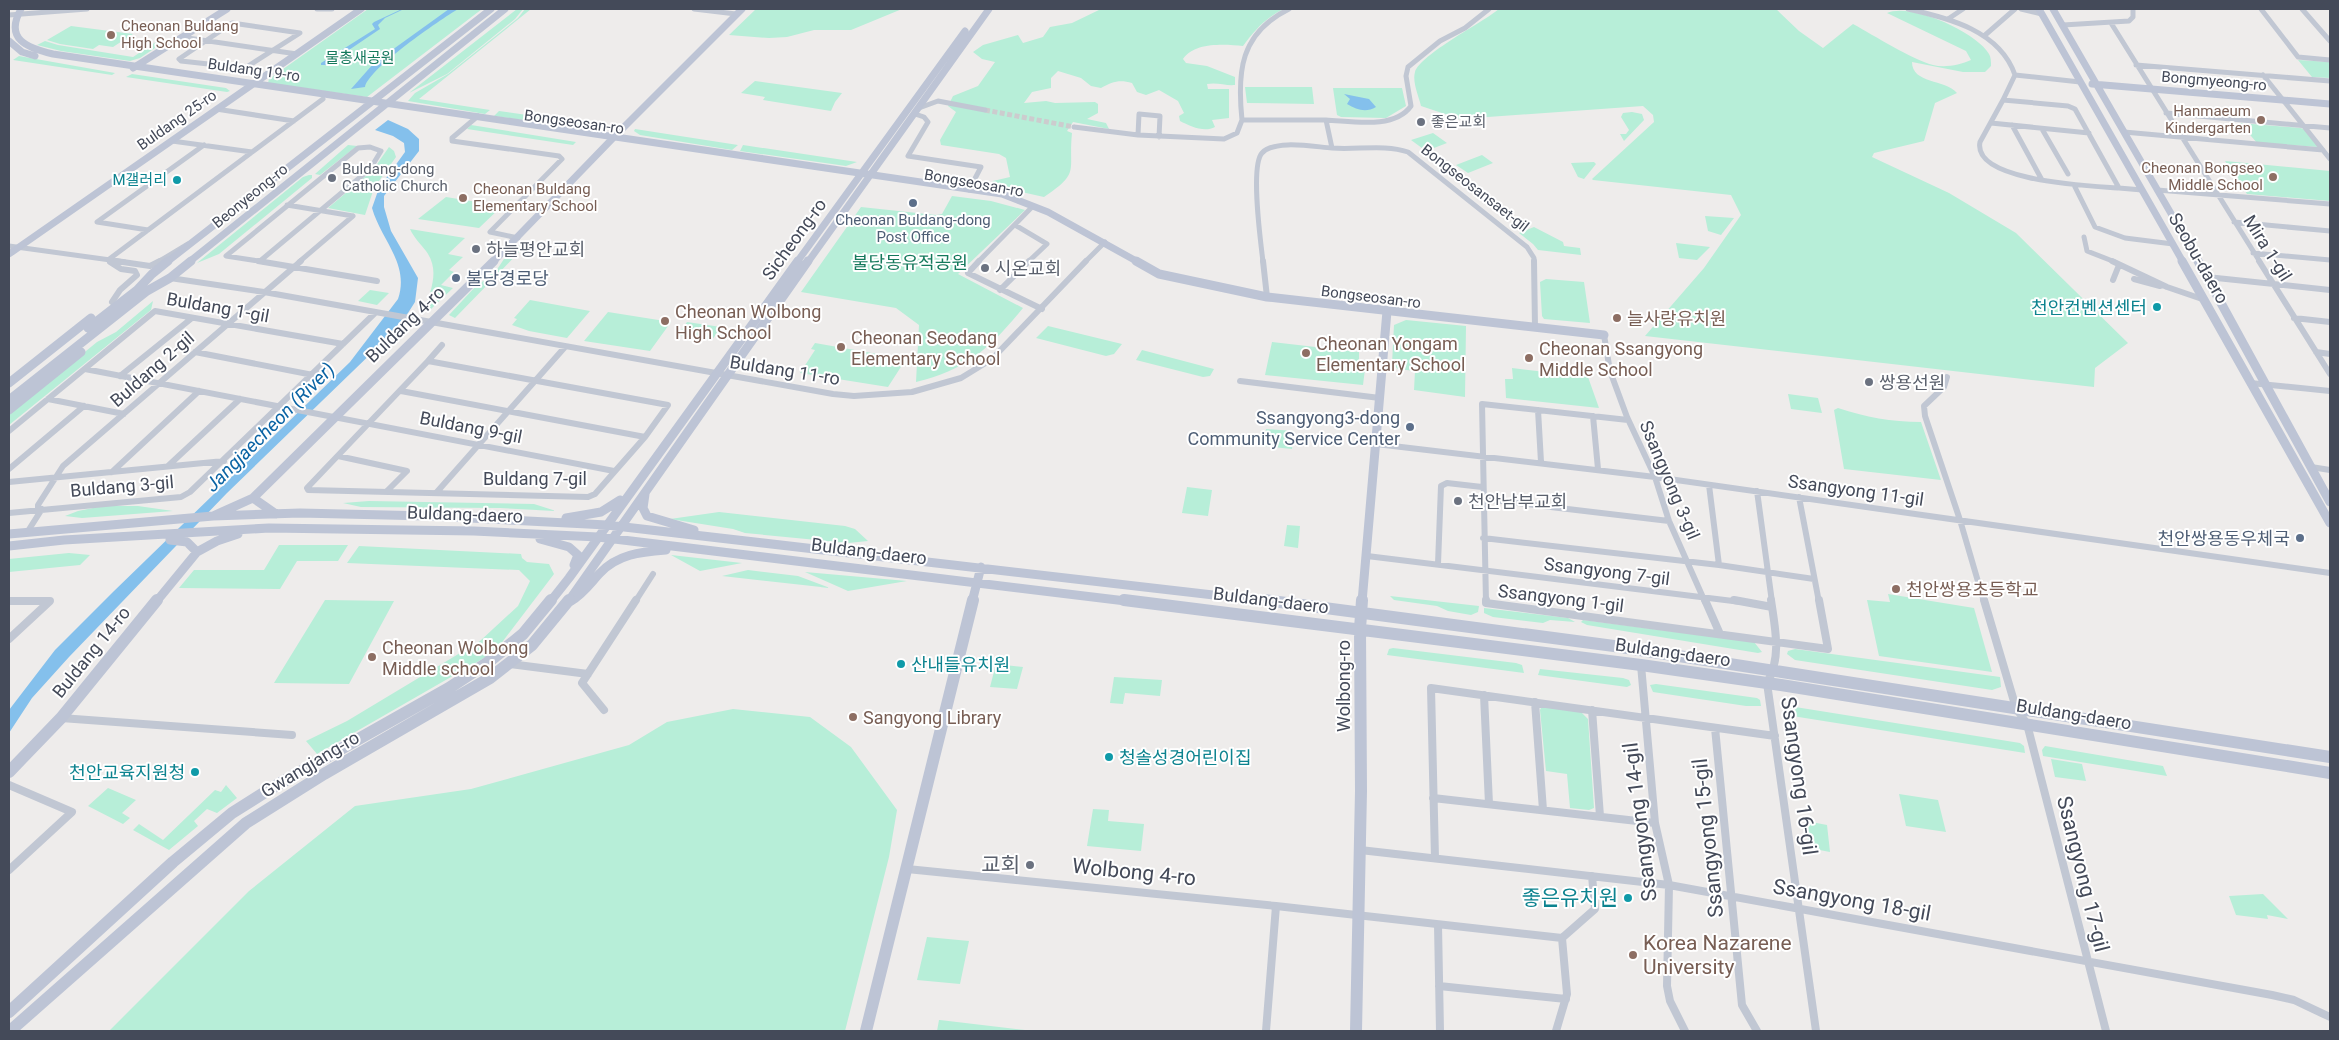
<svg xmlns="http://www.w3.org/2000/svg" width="2339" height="1040" font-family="Roboto,'Noto Sans KR',sans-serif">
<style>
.green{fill:#b7eed8}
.water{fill:#84c0ec}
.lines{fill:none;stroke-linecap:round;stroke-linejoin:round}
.street-tunnel{stroke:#ccccce;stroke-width:5;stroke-dasharray:5 2.5;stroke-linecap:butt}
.street-far2{stroke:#c1c7d3;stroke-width:5}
.street-far1{stroke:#c1c7d3;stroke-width:6}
.street{stroke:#c1c7d3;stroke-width:8}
.secondary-far2{stroke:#bdc4d5;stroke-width:7}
.secondary-far1{stroke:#bdc4d5;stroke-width:9}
.secondary{stroke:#bdc4d5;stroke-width:12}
.education-dot{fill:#8d6e63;stroke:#fff;stroke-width:2}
.worship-dot{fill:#6b7280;stroke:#fff;stroke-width:2}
.culture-dot{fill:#0f9aa8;stroke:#fff;stroke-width:2}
.service-dot{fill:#5c6f8a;stroke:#fff;stroke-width:2}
.labels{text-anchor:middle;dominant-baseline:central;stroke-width:4;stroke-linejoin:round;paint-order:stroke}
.far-education-label{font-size:15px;fill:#785e54;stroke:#fff;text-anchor:start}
.far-park-label{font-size:15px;fill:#15795c;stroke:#fff}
.far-street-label{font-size:15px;fill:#444a59;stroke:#fff}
.far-worship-label{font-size:15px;fill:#5b616d;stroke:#fff;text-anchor:start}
.far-culture-label{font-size:15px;fill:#0d838f;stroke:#fff;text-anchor:end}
.far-service-label{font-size:15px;fill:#4e5e75;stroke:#fff}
.street-label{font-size:18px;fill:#444a59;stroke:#fff}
.worship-label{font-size:18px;fill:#5b616d;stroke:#fff;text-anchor:start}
.park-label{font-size:18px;fill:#15795c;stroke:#fff}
.service-label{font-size:18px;fill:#4e5e75;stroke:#fff;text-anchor:end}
.culture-label{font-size:18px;fill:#0d838f;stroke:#fff;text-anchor:end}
.education-label{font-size:18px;fill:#785e54;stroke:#fff;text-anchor:start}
.water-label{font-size:19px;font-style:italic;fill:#0b64a4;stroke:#fff}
.near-street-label{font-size:21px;fill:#444a59;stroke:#fff}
.near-worship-label{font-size:21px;fill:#5b616d;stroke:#fff;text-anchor:end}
.near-culture-label{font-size:21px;fill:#0d838f;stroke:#fff;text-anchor:end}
.near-education-label{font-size:21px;fill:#785e54;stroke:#fff;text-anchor:start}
</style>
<rect width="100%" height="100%" fill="#eeeceb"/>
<path class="green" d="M368 9H482L367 97 268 83 269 79Z
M517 9H523L515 19 447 74 409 93Z
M525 9H531L419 99 490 110 485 114 408 101 415 93 448 74 518 18Z
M756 9H902L851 30H814L787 37 769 38 729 35Z
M1101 9H1284C1266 17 1254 31 1243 46 1225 44 1194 42 1183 59L1186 63 1207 66 1235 77V85C1226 86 1217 82 1207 84L1208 89H1229V118L1212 120 1215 127C1204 133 1190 126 1180 121L1179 116 1184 113 1178 101 1159 90 1146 95 1137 92 1132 83C1119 79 1112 82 1101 88L1091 86 1081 78 1058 71 1051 78V88L1032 92 1024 103 1046 101 1055 103 1095 102 1098 104V113L1087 119 1106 123 1109 129 1073 122 1067 131 1072 133C1068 172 1081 172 1044 197L990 185 993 181 1010 177 1006 158 999 154 941 145 940 140 956 112 948 106 953 96 978 86 995 62 982 59 973 52 983 45 1018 35 1023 43 1043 37 1050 27 1072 23Z
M1499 9H1776L1799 31 1823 48 1853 24C1875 36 1911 59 1933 65 1945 68 1960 65 1971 60L1966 51 1887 13C1910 2 1977 32 1989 54 1991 57 1991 62 1991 66L1985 72H1963L1912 62C1912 84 1945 79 1957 93L1935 103 1924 141 1874 153 1872 157 1949 193 2016 233 2128 343 2095 368 2094 387 1645 336 1704 268 1741 215 1731 195 1593 180 1592 179 1654 122 1653 115 1643 106 1460 119 1421 106C1419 97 1412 82 1415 72 1421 54 1482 23 1499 9Z
M71 26 133 34 113 47 99 45 93 49 60 44 47 40Z
M162 38 167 40 140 58 130 61 61 51 37 45 45 41 58 45 133 57Z
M19 56 115 73 112 75 13 60Z
M2298 60 2330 62V78L2312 77Z
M132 74 226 88 230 91 227 92 126 77Z
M755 81 842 93 835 102 831 111 763 100 765 97 741 93Z
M1245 87H1312L1314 104 1247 103Z
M1333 88H1402L1406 106 1386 118 1341 117 1337 115Z
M499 111 611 127 600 131 494 116Z
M1632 112 1642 114 1644 120 1624 141 1620 134H1626L1629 130 1621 117 1623 113Z
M2240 123 2301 128 2305 130 2319 147 2257 143Z
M471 125 576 142 573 145 467 129Z
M635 129 738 145 732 150 640 135 634 131Z
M1433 133 1447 143 1426 151 1411 140Z
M348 145 357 146 320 175 315 174Z
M743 145 857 162 846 166 740 151Z
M389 147 394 151 396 157 374 188 365 215 328 208 373 170Z
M1482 155 1493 163 1468 173 1456 165Z
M2225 161 2330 171V201L2247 194Z
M1594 162 1596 164 1584 179 1578 177 1571 163Z
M309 175H312V178L219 254 197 263 303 177Z
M952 196 991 201 1025 210 958 274 1023 308C991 347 967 370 916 382L919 325 896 308 801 292 861 207 936 215 942 214Z
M446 197 502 206 479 228 418 219Z
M1705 216 1734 218 1721 235 1708 231Z
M1534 227 1563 242 1564 246 1580 248 1581 255 1538 250 1533 244 1519 233Z
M410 229 465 238 448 254 463 257 449 270 454 272 441 285 453 288 431 309H425C431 289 440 270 426 251 420 243 414 238 410 229Z
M1676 243 1710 247 1697 260 1679 258Z
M519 246H525L455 318 449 315 475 287 482 282 498 268 506 256Z
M1546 279 1584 282 1590 323 1544 319 1542 316 1540 282Z
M370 290 389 293 377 305 358 301Z
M530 300 590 311 567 338 529 331 512 325 517 319 514 318Z
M153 301 151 310 146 314 9 425V415L14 410 97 342 116 332Z
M608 312 671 322 650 351 584 341Z
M1406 320 1466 326 1465 397 1414 390 1415 371 1398 369 1392 364 1394 325Z
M687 322 721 327 712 340 678 335Z
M1048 326 1122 344 1114 354 1106 356 1036 338Z
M1272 342 1359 352V360L1366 361 1363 385 1265 375Z
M815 343 906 359 888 387 800 373 815 350 811 349Z
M1142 350 1214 369 1210 376 1203 377 1136 360Z
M1512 368 1588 377 1599 408 1506 398 1505 379H1513Z
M1788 394 1818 398 1822 413 1791 409Z
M1838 408C1866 417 1891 422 1921 422L1941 480 1844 469 1834 410Z
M1266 429 1294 431 1292 449 1264 446Z
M1187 487 1212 490 1208 516 1182 513Z
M369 501 534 504 556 511 500 508 361 507 343 503Z
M103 506H138L173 511 82 518 65 516 78 511Z
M719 512 845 526 855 529 868 541 848 543 745 533 733 529 670 519Z
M1287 525 1300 526 1298 548 1284 546Z
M279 545H348L338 561H297L280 589 179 588 194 570H264Z
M359 546 521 554 522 558 527 562 549 564 554 574 500 645 484 658 317 754 306 741 347 721 480 641 518 606 530 581 519 570 347 563Z
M69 553 90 555 80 565 9 572V559Z
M671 555 742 563 700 571Z
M748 570 798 576 830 588 722 576Z
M805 572 907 581 848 591Z
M1888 594 1974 608 1992 672 1879 656 1867 600 1890 602Z
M1390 596 1479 606 1478 612 1471 615 1448 611 1437 606 1394 600Z
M325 600 394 601 349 684 274 683Z
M1484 608 1568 618 1575 622 1550 620 1543 623 1493 617 1484 613Z
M1583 620 1754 642 1762 652 1758 653 1587 625 1581 622Z
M1393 648 1516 663 1522 665 1524 673 1387 655 1389 649Z
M1795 649 2000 677 2001 687 1992 690 1795 660 1787 654 1788 651Z
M996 664 1023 667 1017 689 990 687Z
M1540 669 1623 678 1629 680 1631 685 1627 687 1538 675Z
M1114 677 1162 680 1160 696 1125 693 1123 704 1110 703Z
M1656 684 1757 698 1760 700 1761 706H1746L1653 692 1650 685Z
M1542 706 1579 710 1588 719 1594 808 1589 810 1570 808 1567 774 1546 771 1540 710Z
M1789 706 2020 743 2024 746 2025 753 1786 715 1785 709Z
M733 709 810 717 851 747 897 810 889 857 845 1031H109L249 891 355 806 471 789 629 745 667 722Z
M2045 746 2163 766 2167 776 2043 756 2042 750Z
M2051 759 2082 764 2086 781 2055 777Z
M226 785 237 798 217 813 207 809 194 821 198 826 169 850 133 830 139 824 163 840 215 790 221 792Z
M108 788 136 800 122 813 130 818 123 824 88 806Z
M1899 794 1938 800 1946 832 1906 826Z
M1093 809 1109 810 1108 821 1144 824 1141 851 1087 846Z
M1806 821 1827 825 1830 852 1809 848Z
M2263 894 2288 919 2267 915 2268 919 2236 915 2229 896Z
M927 937 969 941 960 984 917 980Z
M939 1020H940L1034 1031H937Z"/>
<path class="water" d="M402 9H404L385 18 378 25 380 29 377 31 343 54 337 65H321V63L375 29 372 24 374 22Z
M449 9H458C440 20 369 68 365 87L351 89 374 63Z
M1344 94 1369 99 1376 107C1366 113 1357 110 1347 104L1350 99Z
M388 120 408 129 419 139V151L384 196V207L391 231 418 278 415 302 408 313 383 342 227 493 69 657 32 698 9 733V710L55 650 113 592 350 362 398 299C410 264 381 240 372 208L379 188 405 152 404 143 393 136 375 130Z"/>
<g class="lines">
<path class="street-tunnel" d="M985 110 1074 127"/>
<path class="street-far2" d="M317 9H332
M694 9 736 14
M1908 9C1949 18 2000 31 2015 75
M2021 9 2042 14
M2261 9 2298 57 2330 60
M2302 9 2330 41
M9 15 87 9
M1948 19 1963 9
M232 23 300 33 245 68 181 61 179 59Z
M2111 23 2260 262
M2063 25 2129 21 2133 17V9
M1984 36 2015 9
M181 37 297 54
M2136 65 2330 81
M2263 75 2330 159
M2003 100 2068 106 2075 109 2119 188C2094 186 1972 182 1980 142Z
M2003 100 2015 75 2080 82
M919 108 938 101 985 110
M216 109 294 121
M2166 113 2330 128
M915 114 924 117 928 122 908 156 981 167 969 190
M478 116 452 138V141L559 156 562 159 490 232 518 238
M1242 120C1237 72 1240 33 1289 9
M1326 120C1351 121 1394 130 1411 106L1406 76 1408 67 1440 41 1465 28 1489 9
M1991 123 2089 133
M2012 125 2042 180
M1074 127 1138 135 1224 139 1237 133 1242 120H1326L1332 148
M2042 129 2068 174
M2124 132 2323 150
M1138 135 1139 114 1160 116 1159 137
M172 141 252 152
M2074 185 2095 227 2125 238 2173 244
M2119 188 2142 190
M2157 190 2330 204
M287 205 353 216
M2234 222 2330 231
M1015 225 1047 244 1028 262
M148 230 97 222 204 145
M2084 237 2087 251 2115 262
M9 246 125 262
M2253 253 2330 260
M108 260 323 99
M260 261 370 169 381 151 370 147 358 148 226 256 265 262
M158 262 188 244
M299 262 353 216
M978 262 1033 206
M1085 262 1105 242
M1263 262C1261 244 1250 166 1262 153 1275 139 1315 147 1332 148 1357 150 1385 144 1408 152L1527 247 1534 258V262"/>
<path class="street-far1" d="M116 261 150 266 160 261
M258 261 377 281
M979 261 968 273 1042 309
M1263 261 1267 297
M1534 261 1535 327
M2112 261 2167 287 2205 300
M2259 261 2330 374
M110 262 121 269 135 271 137 275 120 290 112 302
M2207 277 2330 290
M170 278 264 292 833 394 854 396 912 392 961 378 992 359 1086 261
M2134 279 2160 286
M2113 280 2119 265
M1000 290 1029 261
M2294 318 2330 322
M1604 335 1610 371 1627 417 1655 477 1669 521 1705 602
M195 352 313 375
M2316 352 2330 354
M428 361 668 405 645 437 595 494 588 497 308 490 307 488Z
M428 361 442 345
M85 369 614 471
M120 376 192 318
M1947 377 1944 387 1924 406 1925 416 1960 520 1984 602
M1240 381 1380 398
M2250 383 2330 391
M401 391 645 437
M48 399 124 414
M1538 410 1541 462
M1593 416 1598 469
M9 431 155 311 343 344
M1376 444 1655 477 2330 573
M338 456 407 471 387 491
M168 466 240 399
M2311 467 2330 470
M9 469 84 406
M112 472 199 391
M9 482 224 461
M1709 485 1719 565
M1757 491 1772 602
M436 493 565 347
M1799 497 1819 602
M1483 499 1669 521
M38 509V505L63 466 301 261
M9 513 181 497 190 492 375 313
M28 531 42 509
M1483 538 1719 565 1814 579
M1367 556 1741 602
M1438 564 1441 486 1447 483 1482 487
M9 601 49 602
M635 602 653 574
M1486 602 1482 404 1628 420"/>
<path class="street" d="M1486 600V603L1828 649 1819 600
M1705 600 1720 634
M1734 600 1772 607
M1771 600C1775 628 1782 657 1767 683L1816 1031
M1984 600 2016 708 2027 724 2106 1031
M9 601H50L9 639
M510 664 588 674
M1641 665 1655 823 1669 885 1667 986 1670 1001 1685 1031
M1484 695 1489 804
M1535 702 1543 810
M604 710 582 683 636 600
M1592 710 1600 816
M61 718 292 735
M1715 728 1742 1005 1757 1031
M9 785 72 812 9 870
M1433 798 1655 823
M1360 850 1669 885 2272 995 2294 1000 2330 1017
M1435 858 1431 688 1775 736
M907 869 1276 906 1562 938 1595 909 1592 876
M1438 925 1440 1031
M1439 986 1566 999
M1266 1031 1276 906
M1556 1031 1567 994 1562 938"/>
<path class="secondary-far2" d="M21 9C4 39 27 48 53 54L1002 194 1048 212 1138 262
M2039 9 2183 262
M2053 9 2199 262
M9 41 22 52 35 56
M133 68 227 9
M2092 84 2330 104
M9 254 361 9
M167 262 491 9
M189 262 505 9
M493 262 614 137 742 9
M797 262 965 31
M808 262 989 9"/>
<path class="secondary-far1" d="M1136 261 1159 274 1267 297 1604 335
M2182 261 2330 523
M2198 261 2330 502
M88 328 137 290 152 274 168 261
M9 383 91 318
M9 400 147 291 170 278 191 261
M9 410 81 352
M645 494 643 508 647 516 694 530
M253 498 276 514
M213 516 300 513 429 516 607 525 1274 602
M566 518 601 512 620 500
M9 534 213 516 253 498 494 261
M540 539 569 547 578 555 574 565
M170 540 187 542 197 552
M9 546 64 540 269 528 474 531 598 537 1134 602
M571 601C583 594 589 585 599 574 617 554 641 552 666 550
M156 602 197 552 217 541 238 534
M550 602 569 578 798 261
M568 602 808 261
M972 602 981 567
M1362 602 1387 311"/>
<path class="secondary" d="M1124 600 1641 665 1781 685 2330 773
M1264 600 1614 646 2330 757
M9 772 61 718 157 600
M9 1012 173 862 232 813 270 789 449 688 487 663 523 634 551 600
M10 1031 246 823 324 774 490 678 532 645 569 600
M866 1031 973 600
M1356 1031 1361 791 1360 629 1362 600"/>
</g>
<g class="education-dot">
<circle cx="111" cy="35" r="5"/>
<circle cx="2261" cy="120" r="5"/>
<circle cx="2273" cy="177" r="5"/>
<circle cx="463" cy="198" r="5"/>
<circle cx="1617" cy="318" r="5"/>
<circle cx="665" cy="321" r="5"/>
<circle cx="841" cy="347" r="5"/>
<circle cx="1306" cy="353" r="5"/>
<circle cx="1529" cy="358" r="5"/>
<circle cx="1896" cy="589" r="5"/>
<circle cx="372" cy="657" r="5"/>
<circle cx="853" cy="717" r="5"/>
<circle cx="1633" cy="955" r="5"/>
</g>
<g class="worship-dot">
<circle cx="1421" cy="122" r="5"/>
<circle cx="332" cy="178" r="5"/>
<circle cx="476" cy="249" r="5"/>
<circle cx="985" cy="268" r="5"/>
<circle cx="1869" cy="382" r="5"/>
<circle cx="1458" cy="501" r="5"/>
<circle cx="1030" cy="865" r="5"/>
</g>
<g class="culture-dot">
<circle cx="177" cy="180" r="5"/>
<circle cx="2157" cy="307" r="5"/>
<circle cx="901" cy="664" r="5"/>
<circle cx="1109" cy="757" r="5"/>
<circle cx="195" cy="772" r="5"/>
<circle cx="1628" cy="898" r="5"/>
</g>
<g class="service-dot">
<circle cx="913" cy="203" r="5"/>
<circle cx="456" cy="278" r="5"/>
<circle cx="1410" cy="427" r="5"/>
<circle cx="2300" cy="538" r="5"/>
</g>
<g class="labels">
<g class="far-education-label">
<text x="121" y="26">Cheonan Buldang<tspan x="121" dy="17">High School</tspan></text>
<text x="2251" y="111" text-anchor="end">Hanmaeum<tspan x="2251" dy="17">Kindergarten</tspan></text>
<text x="2263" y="168" text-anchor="end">Cheonan Bongseo<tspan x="2263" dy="17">Middle School</tspan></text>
<text x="473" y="189">Cheonan Buldang<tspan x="473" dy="17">Elementary School</tspan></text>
</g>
<g class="far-park-label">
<text x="360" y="58">물총새공원</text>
</g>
<g class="far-street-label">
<text transform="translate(254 70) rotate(8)">Buldang 19-ro</text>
<text transform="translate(2214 81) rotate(5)">Bongmyeong-ro</text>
<text transform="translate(177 120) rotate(-35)">Buldang 25-ro</text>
<text transform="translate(574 122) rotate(8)">Bongseosan-ro</text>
<text transform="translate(974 183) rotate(10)">Bongseosan-ro</text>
<text transform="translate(1475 188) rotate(38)">Bongseosansaet-gil</text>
<text transform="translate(250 196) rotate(-39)">Beonyeong-ro</text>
<text transform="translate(1371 297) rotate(7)">Bongseosan-ro</text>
</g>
<g class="far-worship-label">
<text x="1431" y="122">좋은교회</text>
<text x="342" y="169">Buldang-dong<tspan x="342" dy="17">Catholic Church</tspan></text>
</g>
<g class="far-culture-label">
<text x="167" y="180">M갤러리</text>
</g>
<g class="far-service-label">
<text x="913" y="220">Cheonan Buldang-dong<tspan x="913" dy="17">Post Office</tspan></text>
</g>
<g class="street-label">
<text transform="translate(794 239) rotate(-54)">Sicheong-ro</text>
<text transform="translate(2268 248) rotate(58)">Mira 1-gil</text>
<text transform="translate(2199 258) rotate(60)">Seobu-daero</text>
<text transform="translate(218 307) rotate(10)">Buldang 1-gil</text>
<text transform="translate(405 324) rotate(-44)">Buldang 4-ro</text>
<text transform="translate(152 369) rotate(-41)">Buldang 2-gil</text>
<text transform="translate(785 370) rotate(9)">Buldang 11-ro</text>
<text transform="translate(471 427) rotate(11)">Buldang 9-gil</text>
<text x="535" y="478">Buldang 7-gil</text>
<text transform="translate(1670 480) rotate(67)">Ssangyong 3-gil</text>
<text transform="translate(122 486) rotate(-5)">Buldang 3-gil</text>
<text transform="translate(1856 490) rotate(8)">Ssangyong 11-gil</text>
<text transform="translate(465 514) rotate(2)">Buldang-daero</text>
<text transform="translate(869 551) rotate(7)">Buldang-daero</text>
<text transform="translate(1607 571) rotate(7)">Ssangyong 7-gil</text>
<text transform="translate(1561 598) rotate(7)">Ssangyong 1-gil</text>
<text transform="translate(1271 600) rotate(7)">Buldang-daero</text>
<text transform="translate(91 652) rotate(-51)">Buldang 14-ro</text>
<text transform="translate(1673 652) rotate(8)">Buldang-daero</text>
<text transform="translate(1343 686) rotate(-90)">Wolbong-ro</text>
<text transform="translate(2074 714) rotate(9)">Buldang-daero</text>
<text transform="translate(310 764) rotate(-31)">Gwangjang-ro</text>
</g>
<g class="worship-label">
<text x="486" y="249">하늘평안교회</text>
<text x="995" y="268">시온교회</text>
<text x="1879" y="382">쌍용선원</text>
<text x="1468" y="501">천안남부교회</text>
</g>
<g class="park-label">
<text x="910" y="262">불당동유적공원</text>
</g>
<g class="service-label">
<text x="466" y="278" text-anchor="start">불당경로당</text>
<text x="1400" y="417">Ssangyong3-dong<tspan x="1400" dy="21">Community Service Center</tspan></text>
<text x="2290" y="538">천안쌍용동우체국</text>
</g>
<g class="culture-label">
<text x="2147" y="307">천안컨벤션센터</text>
<text x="911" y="664" text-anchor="start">산내들유치원</text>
<text x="1119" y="757" text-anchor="start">청솔성경어린이집</text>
<text x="185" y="772">천안교육지원청</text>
</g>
<g class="education-label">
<text x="675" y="311">Cheonan Wolbong<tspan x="675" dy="21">High School</tspan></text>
<text x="1627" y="318">늘사랑유치원</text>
<text x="851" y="337">Cheonan Seodang<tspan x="851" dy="21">Elementary School</tspan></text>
<text x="1316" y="343">Cheonan Yongam<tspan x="1316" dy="21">Elementary School</tspan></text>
<text x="1539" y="348">Cheonan Ssangyong<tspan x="1539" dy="21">Middle School</tspan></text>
<text x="1906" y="589">천안쌍용초등학교</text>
<text x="382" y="647">Cheonan Wolbong<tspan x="382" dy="21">Middle school</tspan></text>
<text x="863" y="717">Sangyong Library</text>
</g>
<g class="water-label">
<text transform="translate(270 427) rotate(-45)">Jangjaecheon (River)</text>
</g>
<g class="near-street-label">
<text transform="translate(1799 776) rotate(82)">Ssangyong 16-gil</text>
<text transform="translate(1640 822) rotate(-97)">Ssangyong 14-gil</text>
<text transform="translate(1708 838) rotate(-96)">Ssangyong 15-gil</text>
<text transform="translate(1134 872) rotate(6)">Wolbong 4-ro</text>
<text transform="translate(2083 874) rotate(76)">Ssangyong 17-gil</text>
<text transform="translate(1852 900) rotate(10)">Ssangyong 18-gil</text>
</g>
<g class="near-worship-label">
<text x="1020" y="865">교회</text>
</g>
<g class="near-culture-label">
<text x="1618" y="898">좋은유치원</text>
</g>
<g class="near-education-label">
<text x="1643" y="943">Korea Nazarene<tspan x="1643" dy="24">University</tspan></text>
</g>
</g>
<rect width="2339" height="1040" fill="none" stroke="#444a59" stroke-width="20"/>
</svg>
